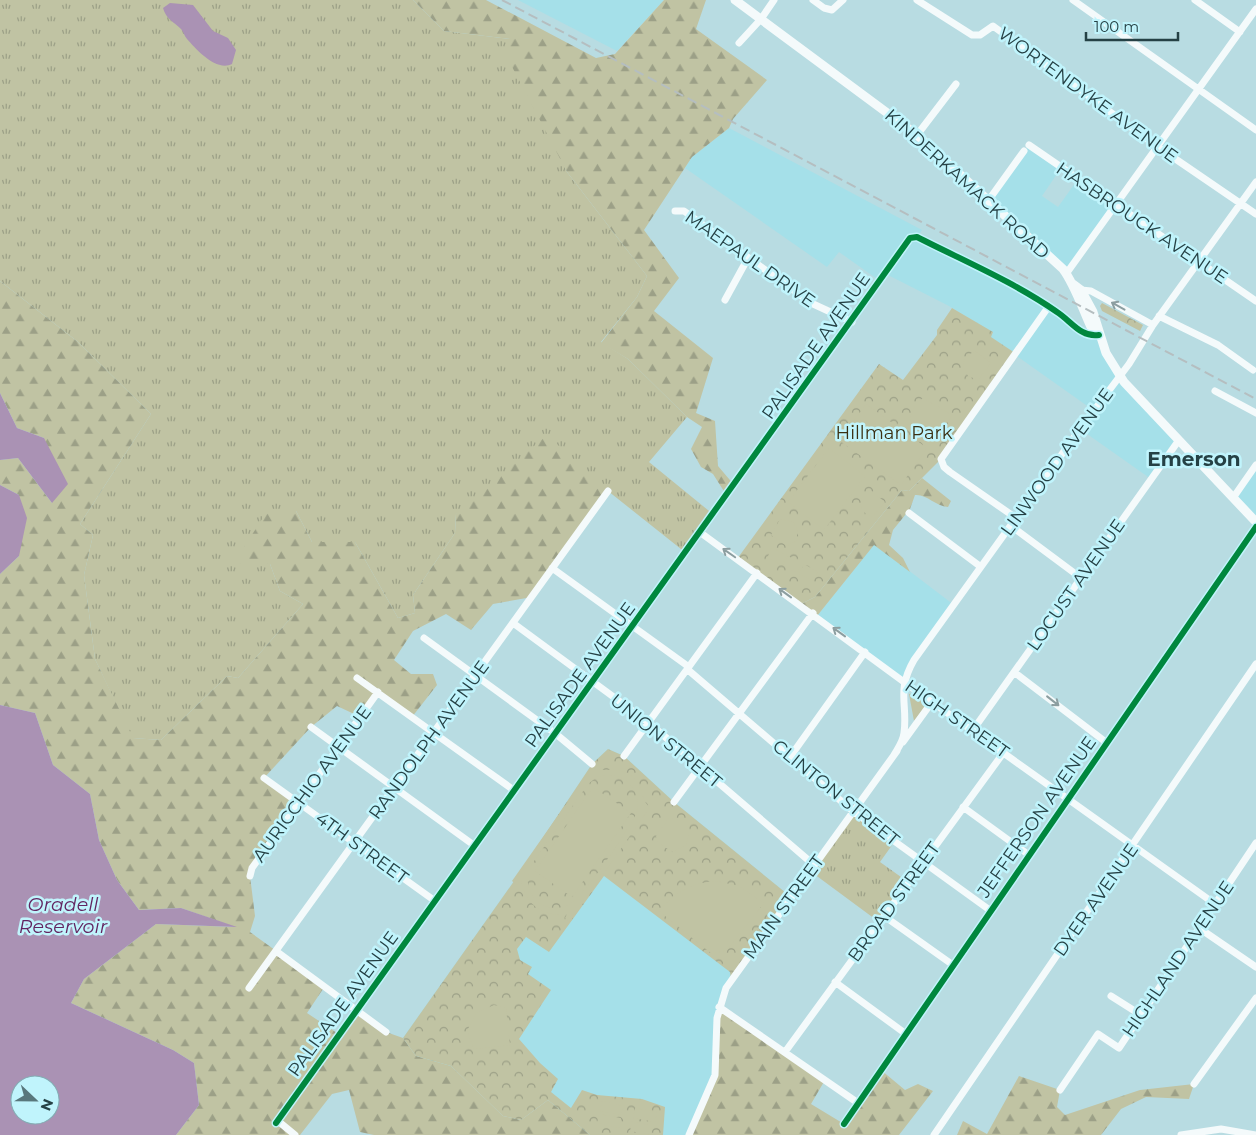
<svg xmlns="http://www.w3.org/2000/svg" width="1256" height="1135" font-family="Montserrat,sans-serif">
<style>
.built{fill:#a5e0e9}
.grass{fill:url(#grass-tufts)}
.forest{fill:url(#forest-firs)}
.park{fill:url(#park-crowns)}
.pitch{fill:#c0c3a3;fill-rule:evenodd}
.water{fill:#aa92b4;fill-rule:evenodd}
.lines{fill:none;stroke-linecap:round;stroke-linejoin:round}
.minor{stroke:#f4fafb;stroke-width:7}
.major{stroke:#f4fafb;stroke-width:9}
.rail{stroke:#b5bec0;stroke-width:2;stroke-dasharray:10 5;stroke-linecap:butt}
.cycleway-casing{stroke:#c0f4fc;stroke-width:9}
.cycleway{stroke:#00873e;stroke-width:6}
.oneway{stroke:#8c9ea0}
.labels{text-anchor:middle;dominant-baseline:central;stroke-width:5;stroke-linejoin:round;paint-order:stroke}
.street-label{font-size:18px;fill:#254145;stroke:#c0f4fc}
.park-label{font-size:18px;fill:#3a2f11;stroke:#c0f4fc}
.water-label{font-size:19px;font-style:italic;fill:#622460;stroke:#c0f4fc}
.quarter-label{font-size:20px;font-weight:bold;fill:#254145;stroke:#c0f4fc}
</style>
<defs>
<pattern id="grass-tufts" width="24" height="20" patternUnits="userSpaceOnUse" patternTransform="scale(1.25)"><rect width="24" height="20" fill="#c0c3a3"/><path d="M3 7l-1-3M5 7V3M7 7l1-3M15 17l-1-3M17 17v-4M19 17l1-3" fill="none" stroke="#9ca087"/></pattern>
<pattern id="forest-firs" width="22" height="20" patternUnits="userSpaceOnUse" patternTransform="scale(1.25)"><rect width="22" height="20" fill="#c0c3a3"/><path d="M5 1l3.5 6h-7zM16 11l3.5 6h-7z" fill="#9ca087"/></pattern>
<pattern id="park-crowns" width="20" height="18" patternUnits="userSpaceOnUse" patternTransform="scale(1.25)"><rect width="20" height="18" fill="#c0c3a3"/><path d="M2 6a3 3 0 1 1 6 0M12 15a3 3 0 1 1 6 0" fill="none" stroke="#9ca087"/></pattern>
</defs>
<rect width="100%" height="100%" fill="#b8dce2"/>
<path class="built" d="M518 0H664L617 51Z
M729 128 922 230 918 236 1029 295 1082 333 1099 335 1113 365 1179 440 1151 479 1080 429 1093 410 990 337 993 333 949 306 886 274 880 281 839 252 827 267 685 168 692 157Z
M1029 145 1061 168 1042 196 1058 207 1078 179 1116 205 1066 274 988 201Z
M1256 465V522L1233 498Z
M874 544 954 605 904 680 817 616Z
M608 749 624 756 674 802 791 897 726 988 717 1064 689 1135H590L548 1100 416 1056 403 1038 512 884 592 764Z"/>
<path class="grass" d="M0 0H413L444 31 510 39 567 172 647 276 637 297 601 342 628 359 687 417 649 462 714 515 686 553 608 491 456 514 455 533 413 595 415 613 398 618 355 542H312L296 511 270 564 280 591 303 604 238 678 227 676 161 740 132 738 95 659 84 575 93 535 80 524 151 414 78 342 0 281Z
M914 693 927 704 914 721 909 694Z
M854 812 895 841 880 862 908 882 879 922 810 871Z"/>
<path class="forest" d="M413 0H486L596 58 615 54 664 0H706L696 29 767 80 733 119 729 128 692 157 644 230 679 278 654 311 713 358 696 413 715 421 718 466 735 486 727 496 713 474 701 467 691 449 702 427 687 417 628 359 601 343 637 297 647 276 567 172 508 59 510 39 444 31Z
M0 281 78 342 151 414 80 524 93 535 84 575 95 659 133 738 161 740 227 676 238 678 303 604 280 591 270 564H233L266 513 296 511 312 542H355L398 618 415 613 413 595 455 533 456 514 547 435 608 491 532 597 493 604 471 630 446 614 413 631 394 660 411 674H433L437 685 412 717 378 693 354 726 352 713 337 706 311 727 264 778 299 803 250 876 255 916 250 932 325 986 307 1013 340 1035 357 1010 386 1032 403 1038 416 1056 451 1066 503 1116 521 1120 548 1100 590 1135H374L360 1132 349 1090 332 1094 300 1135H176L199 1105 194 1063 173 1050 71 1003 84 979 156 924 235 927 181 908 139 910 117 880 99 840 90 794 53 765 35 713 0 705V574L19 556V495L0 485V460L18 458 52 503 44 438 17 428 0 393Z
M922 478 951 501 948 507C935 506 927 494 915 495L910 509 893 530 889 545 903 558 910 572 874 545 817 616 801 604 815 597 902 490 909 491Z
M719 1007 825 1080 811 1104 844 1124 881 1070 905 1090 918 1084 933 1091 899 1135H689L711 1085Z
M1019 1076 1060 1090 1057 1107 1065 1115 1140 1090 1194 1084 1189 1099 1146 1097 1121 1109 1101 1135H957L963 1121 987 1134Z"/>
<path class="park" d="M1102 303 1143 325 1140 331 1102 311 1100 306Z
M952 308 993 332 991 337 1015 353 940 460 909 491 902 490 815 597 801 604 737 559 879 364 903 380 937 335V330Z
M608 749 624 756 674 802 791 897 731 980 730 972 604 876 549 952 526 937 517 949 520 960 532 967 528 974 551 990 519 1039 540 1063 558 1079 551 1092 571 1108 582 1090 597 1095 642 1099 665 1107 663 1135H590L548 1100 521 1120 503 1116 451 1066 416 1056 403 1038 512 884 592 764Z"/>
<path class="pitch" d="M975 351 991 363 978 380 968 376 963 366 965 357Z
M923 398 952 415 938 439 931 445C906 443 904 410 923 398Z
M866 404 927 448 901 485 840 441Z
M829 448 865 476 824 530 788 502Z
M870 490 885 502 872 517C858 512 857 497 870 490Z
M780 519 793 522 798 531 796 541 787 546 771 535Z
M772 548 787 555 782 565 767 558Z
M788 556 802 563 797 573 783 565Z
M804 564 818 572 813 581 799 574Z
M592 767C603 774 617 764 633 777 643 785 641 801 650 807L570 922 565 918 567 914C543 918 525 904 521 880L517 885 512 881ZM606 775C629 774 642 793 636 814 628 830 584 897 570 904 558 911 544 909 535 899 527 890 526 878 530 867L588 784 597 777Z
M593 787 631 813 572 897 535 871Z
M673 818 689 834 686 845 673 852 658 843 656 836 668 819Z
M716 881 739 886 764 903 727 950 712 954 659 911C677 892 690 883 716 881Z
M494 1005 506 1008 510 1045 474 1049 467 1031 476 1013Z
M602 1101 624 1106 621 1115 600 1111Z
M635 1108 657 1112 655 1122 633 1118Z
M599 1114 621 1118 619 1128 597 1123Z
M632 1121 653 1126 651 1135 630 1131Z"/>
<path class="water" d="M170 3 193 5 213 31 228 38 236 50 232 64C216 72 196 49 187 39 184 36 184 32 181 29 174 22 166 19 163 8Z
M0 393 17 428 44 438 68 484 52 503 18 458 0 460Z
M0 485 19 495 27 518 19 556 0 574Z
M0 705 35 713 53 765 90 794 99 840 117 880 139 910 181 908 237 927 156 924 84 979 71 1003 173 1050 194 1063 199 1105 176 1135H0ZM20 1085H50V1115H20Z"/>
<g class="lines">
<path class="minor" d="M813 0 824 8 832 10 843 0
M917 0 972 35H980L993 26 1158 147 1256 214
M1073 0 1256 130
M1195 0 1240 32
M739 43 761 19 774 0
M917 135 956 84
M1029 145 1256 301
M988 201 1024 151
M675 211H684L811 303 852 322
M1066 274 1256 9
M1081 290 1091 291 1153 325
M725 300 748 258
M1159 316 1218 345 1253 370
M1215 391 1256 413
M1233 498 1256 465
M909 513 981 567
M1016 518 950 472 944 467 941 459 1049 306
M1011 526 1081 578
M701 533 904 682 1215 904
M552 568 689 667
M513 623 649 723 814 865
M424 638 556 734 592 764
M687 669 854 812 991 911
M1014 672 1107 743
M357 678 515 791
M311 727 475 846
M973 730 1179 440
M903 742 932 702
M894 755C898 748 903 742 904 733 908 704 896 691 914 660L1080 429 1129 364 1153 325 1256 182
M624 756 757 573
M790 757 865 652
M264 778 435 901
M674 802 813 613
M963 807 1029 855
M250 876 252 868 378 692
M884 916 953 965
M1199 928 1256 967
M276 951 386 1032
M835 982 906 1034
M249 988 608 491
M1111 996 1141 1015
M719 1007 858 1103
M785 1052 1004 752
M1194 1084 1256 998
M1060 1090 1098 1034 1119 1048 1256 843
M278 1121 295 1135
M276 1123 910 238 917 237C964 261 1014 282 1057 312 1071 321 1081 338 1099 335
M844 1124 1256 527
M689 1135 715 1075 717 1018 726 988 897 751
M934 1135 1256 664
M1181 1135 1221 1129 1256 1135"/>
<path class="major" d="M735 0 917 135 1063 269C1075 285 1083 310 1092 329L1098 332
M1073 284 1081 290 1093 312 1106 353 1124 382 1256 522"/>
<path class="rail" d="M502 0 1256 399"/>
<defs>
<path id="cycleway" d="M276 1123 910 238 917 237C964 261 1014 282 1057 312 1071 321 1081 338 1099 335
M844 1124 1256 527"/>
</defs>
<use href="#cycleway" class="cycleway-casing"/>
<use href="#cycleway" class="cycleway"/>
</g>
<defs><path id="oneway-shaft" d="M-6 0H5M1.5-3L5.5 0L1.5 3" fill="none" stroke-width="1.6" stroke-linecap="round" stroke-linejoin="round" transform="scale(1.25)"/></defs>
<g class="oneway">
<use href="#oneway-shaft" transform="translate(1118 306) rotate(-151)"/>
<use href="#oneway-shaft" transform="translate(729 553) rotate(-145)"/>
<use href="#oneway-shaft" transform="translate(785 593) rotate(-144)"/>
<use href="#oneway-shaft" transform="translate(839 632) rotate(-144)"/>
<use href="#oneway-shaft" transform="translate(1053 701) rotate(38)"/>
</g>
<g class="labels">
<g class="street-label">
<text transform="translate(1088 95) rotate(36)">WORTENDYKE AVENUE</text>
<text transform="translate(967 184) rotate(42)">KINDERKAMACK ROAD</text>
<text transform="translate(1142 223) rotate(34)">HASBROUCK AVENUE</text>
<text transform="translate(750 259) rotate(35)">MAEPAUL DRIVE</text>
<text transform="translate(816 346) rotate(-55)">PALISADE AVENUE</text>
<text transform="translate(1057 462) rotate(-54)">LINWOOD AVENUE</text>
<text transform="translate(1076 585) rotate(-55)">LOCUST AVENUE</text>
<text transform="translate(580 675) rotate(-54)">PALISADE AVENUE</text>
<text transform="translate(957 719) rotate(35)">HIGH STREET</text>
<text transform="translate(429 740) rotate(-54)">RANDOLPH AVENUE</text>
<text transform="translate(666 741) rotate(39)">UNION STREET</text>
<text transform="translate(312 784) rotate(-54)">AURICCHIO AVENUE</text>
<text transform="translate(836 793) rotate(39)">CLINTON STREET</text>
<text transform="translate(1037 817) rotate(-55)">JEFFERSON AVENUE</text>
<text transform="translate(362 848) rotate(36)">4TH STREET</text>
<text transform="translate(1096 900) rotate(-55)">DYER AVENUE</text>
<text transform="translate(894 902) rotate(-54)">BROAD STREET</text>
<text transform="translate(784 907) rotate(-54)">MAIN STREET</text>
<text transform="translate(1178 959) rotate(-56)">HIGHLAND AVENUE</text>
<text transform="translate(343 1004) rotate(-54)">PALISADE AVENUE</text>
</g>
<g class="park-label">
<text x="894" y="433">Hillman Park</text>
</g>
<g class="water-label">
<text x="63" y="904">Oradell<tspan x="63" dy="22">Reservoir</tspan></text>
</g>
<g class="quarter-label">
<text x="1194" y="459">Emerson</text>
</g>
</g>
<g transform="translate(35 1100) rotate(112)"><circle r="24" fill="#c0f4fc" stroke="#82acb3"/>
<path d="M0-4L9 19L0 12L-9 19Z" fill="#58777c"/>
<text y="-8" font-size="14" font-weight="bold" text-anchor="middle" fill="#254145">N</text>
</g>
<path d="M1086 32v8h92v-8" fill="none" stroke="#254145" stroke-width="2.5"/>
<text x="1094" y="32" font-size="15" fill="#254145" stroke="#c0f4fc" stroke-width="4" paint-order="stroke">100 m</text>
</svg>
